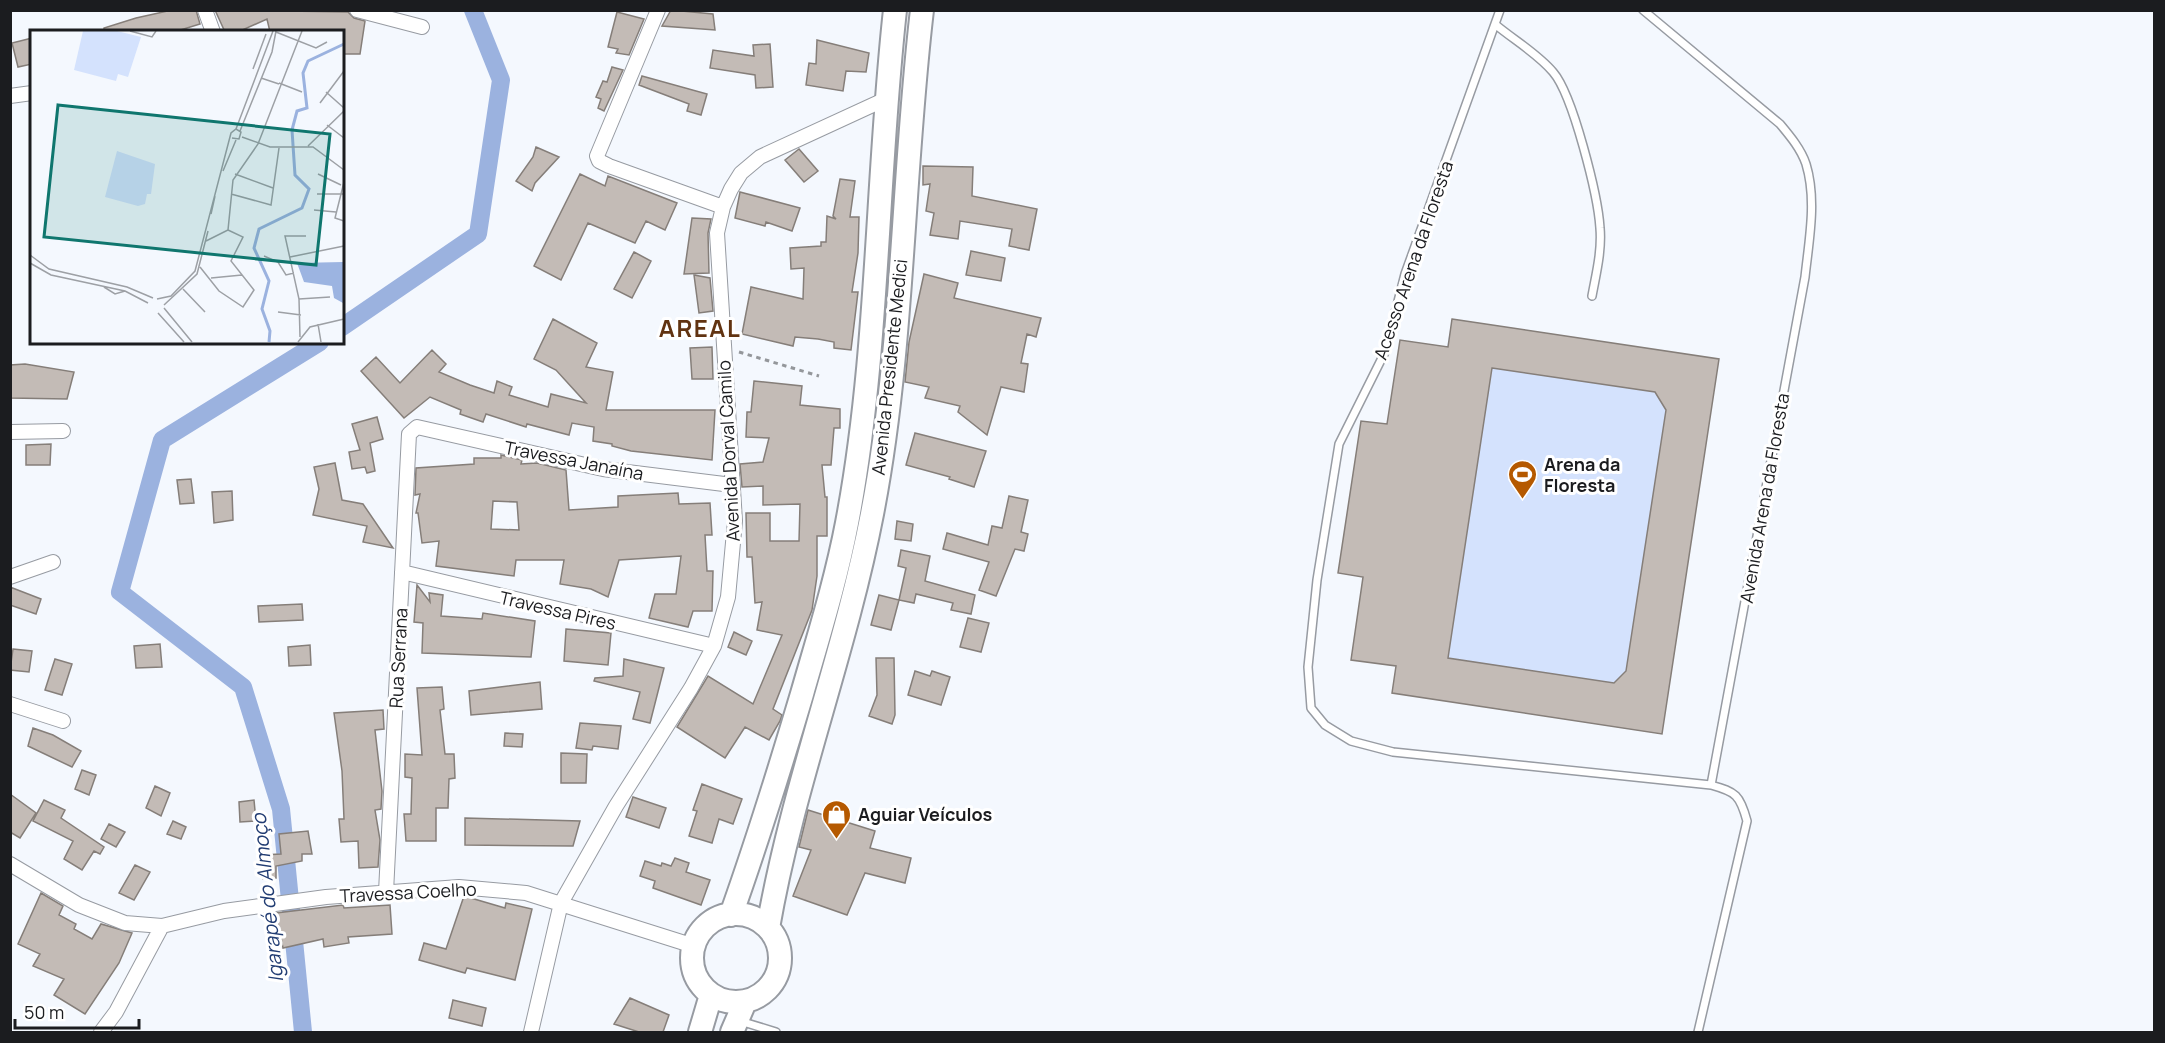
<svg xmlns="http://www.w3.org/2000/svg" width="2165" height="1043" font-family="Manrope,sans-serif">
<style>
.green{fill:#d4e2fd}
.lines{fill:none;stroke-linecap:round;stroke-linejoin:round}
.canal{stroke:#9bb2df;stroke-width:18}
.building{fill:#c3bbb6;stroke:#857e79;stroke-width:1.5;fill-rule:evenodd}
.service-casing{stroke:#979ba2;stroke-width:10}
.minor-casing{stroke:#979ba2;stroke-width:16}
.primary-casing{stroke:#979ba2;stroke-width:26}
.path{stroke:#94979b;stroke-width:3;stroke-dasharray:4.5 4.5;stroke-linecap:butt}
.service{stroke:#fff;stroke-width:7}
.minor{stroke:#fff;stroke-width:14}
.primary{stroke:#fff;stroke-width:22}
.labels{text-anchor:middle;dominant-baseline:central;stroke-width:6;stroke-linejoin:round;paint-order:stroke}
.street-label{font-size:18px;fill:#1b1c1f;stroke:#fff}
.poi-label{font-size:18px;font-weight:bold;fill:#1b1c1f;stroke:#fff;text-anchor:start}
.water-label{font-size:20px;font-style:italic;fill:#223d73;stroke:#fff}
.district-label{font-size:24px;font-weight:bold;letter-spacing:1.5px;fill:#613311;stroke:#fff}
.inset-river{fill:none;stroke:#9bb2df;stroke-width:3}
.inset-road{fill:none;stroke:#9da0a5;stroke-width:1.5}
.view{fill:#0f766e;fill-opacity:0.15;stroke:#0f766e;stroke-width:3}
.inset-edge{fill:none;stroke:#1b1c1f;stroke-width:3}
</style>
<rect width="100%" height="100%" fill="#f4f8fe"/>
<path class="green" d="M1452 319 1719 359 1662 734 1392 693 1396 666 1351 660 1363 577 1338 573 1361 421 1387 424 1400 340 1447 347Z"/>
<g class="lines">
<path class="canal" d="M342 327 478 234 501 80 473 10
M303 1032 281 809 243 687 120 592 162 440 320 342"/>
</g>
<path class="building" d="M172 10H196L200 24 174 32H104V28L136 18Z
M215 10 348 12 354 18 365 21 360 54H342V32H270L267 19 238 32H225Z
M671 10 713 14 715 30 662 26Z
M617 12 644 19 629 55 616 53 618 49 608 47Z
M32 38V64L18 67 12 43Z
M817 40 869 53 866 72 846 71 843 91 806 85 809 63 816 64Z
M770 44 773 87 756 88 755 75 710 68 713 50 754 56 753 45Z
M612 67 623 70 604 111 598 108 601 99 596 97 603 81 607 82Z
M642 76 707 94 701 115 687 111 689 104 639 85Z
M536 147 559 157 535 183 532 191 516 181 533 157Z
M799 149 818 171 804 182 785 160Z
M923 166 973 167 972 196 1037 209 1029 250 1009 246 1012 229 960 221 958 239 930 235 934 213 926 211 930 184 923 185Z
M580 174 605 186 608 176 677 203 665 230 646 221 635 243 588 223 561 280 534 266Z
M840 179 855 181 850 217H859L858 253 852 292H858L851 350 834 348V342L818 339 795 337 793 346 742 334 751 287 803 299 804 268 791 269 790 248 821 246V242H826L827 216 836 219 833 216Z
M740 192 800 208 792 231 766 222 765 226 735 218Z
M692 218 711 219 708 233 709 273 684 274Z
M971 251 1005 258 1001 281 966 275Z
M634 252 651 261 632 298 614 289Z
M924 274 958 283 954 298 1041 318 1036 337 1027 334 1021 363 1028 364 1024 392 1001 387 987 435 958 412 960 406 925 398 929 387 905 382 909 342Z
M694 275 710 278 713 311 699 313Z
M553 319 597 343 586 367 613 372 606 410H715L712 460 631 451 612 446V444L593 441 594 427 572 423 569 435 527 424 526 427 486 414 483 422 460 414 461 410 430 397 404 418 361 371 376 357 400 383 432 350 446 364 439 372 470 385 494 393 497 381 512 387 509 395 548 407 551 394 586 403 556 370 534 359Z
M1452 319 1719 359 1662 734 1392 693 1396 666 1351 660 1363 577 1338 573 1361 421 1387 424 1400 340 1448 347ZM1492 368 1655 392 1666 410 1626 671 1614 683 1448 658Z
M712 347 713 379H692L690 348Z
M25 364 74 372 67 399 10 398V365Z
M754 381 802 386 800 405 840 409V428H834L831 465H822L825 497H827V536H817V576L812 610 773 709 782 715 780 721 769 740 745 727 725 758 677 727 708 676 753 704 782 635 757 630 762 602 755 603 752 557H747L746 513H770V541H799L800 504 763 505V486L742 487 740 464 763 462 769 438 746 437 747 412H751Z
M377 417 383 439 370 443 375 471 367 473 365 467 352 469 349 452 360 450 352 424Z
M915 433 986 451 974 487 949 479 950 477 906 465Z
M51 444 50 465H26V445Z
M501 455 522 460 521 464 537 463 566 470 569 510 618 507V496L678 493 679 504 710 503 712 535H705L707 571H713L712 611H693L688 627 649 618 655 594H676L681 556 619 560 608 597 591 589 560 584 564 560H516L514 576 436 566 439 541 422 543 418 513H416L420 494 415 495 416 468 474 464V458H501ZM493 501 517 502 519 530 491 529Z
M335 463 342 500 363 504 393 548 363 542 367 526 313 515 319 489 314 467Z
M191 479 194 503 180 504 177 480Z
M232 491 233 520 214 523 212 492Z
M1009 496 1028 500 1021 532 1028 534 1024 551 1015 549 996 596 979 590 989 562 943 549 947 533 988 545 992 526 1002 528Z
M897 521 913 524 911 541 895 539Z
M901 550 930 556 925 581 975 595 971 614 951 610 953 603 916 594 914 603 899 600 906 568 898 566Z
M417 585 430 602 429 593 443 595 441 616 482 619 483 613 535 621 531 657 422 653 423 623 414 622Z
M10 587 41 599 36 614 10 605Z
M879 595 899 600 891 630 871 625Z
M302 604 303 620 259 622 258 606Z
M968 618 989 623 981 652 960 647Z
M566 629 611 633 608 665 564 661Z
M734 632 752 641 746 655 728 647Z
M160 644 162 667 136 668 134 646Z
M310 645 311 665 289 666 288 647Z
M13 649 32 651 29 672 10 670Z
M876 658H894L895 715 892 724 869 716 877 695Z
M55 659 72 664 62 695 45 690Z
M624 659 664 668 650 723 633 719 640 692 594 681 595 678 623 676Z
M915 671 930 676 932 671 950 677 941 705 908 695Z
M540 682 542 709 471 715 469 691Z
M442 687 444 709 440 710 445 754H454L455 778 449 779 448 808H436V841H406L404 814H411L412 778 405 777V754L422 755 417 688Z
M383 710 384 729 375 730 382 791 381 809 375 810 380 840 378 867 359 868 358 841 341 842 339 819H344L342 771 334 713Z
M580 723 621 726 618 749 593 746 592 750 576 748Z
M33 728 53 735 81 751 72 767 28 746Z
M505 733 523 734 522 747 504 746Z
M561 753 587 754 586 783H561Z
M82 770 96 775 89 795 75 789Z
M702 784 742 799 733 824 719 819 712 843 689 836 697 811 693 810Z
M155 786 170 793 161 816 146 808Z
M10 794 36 813 20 838 10 832Z
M633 797 666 808 659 828 626 817Z
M44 800 65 810 61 818 104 847 100 854 94 851 82 870 64 859 73 841 33 821Z
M254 800 256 821 240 822 239 802Z
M808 810 875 831 870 848 911 858 905 883 865 873 847 915 793 896 811 850 799 847Z
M465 818 580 821 573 846 465 845Z
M173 821 186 827 181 839 167 834Z
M109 824 125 832 116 847 101 839Z
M308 831 312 854H302V861L276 866V878L263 879 261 855 281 854 279 834Z
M675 858 689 863 686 872 710 880 701 905 653 888 655 881 640 876 645 861 661 866 662 863 671 866Z
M135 865 150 872 134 900 119 893Z
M41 893 63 906 59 915 76 924 74 929 92 939 101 924 132 933 119 963 85 1014 54 995 64 979 33 966 40 954 18 944Z
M464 896 505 908 506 903 532 909 515 980 467 968 465 973 419 960 424 943 446 949Z
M343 905 344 908 390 905 392 934 348 937 349 943 324 947 323 939 283 948 276 913Z
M630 998 669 1015 663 1032H639L614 1024Z
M453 1000 486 1008 482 1026 449 1018Z"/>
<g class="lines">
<defs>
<path id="service" d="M1500 10 1405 274 1385 352 1339 444 1317 580 1308 667 1311 708 1325 725 1351 741 1393 752 1711 785
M1643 10 1780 124C1790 136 1801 149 1806 164 1817 200 1809 240 1805 277L1711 785C1736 792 1740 795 1747 821L1698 1032
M1496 25C1514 40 1538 54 1553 72 1573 95 1598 196 1600 228 1602 251 1596 274 1592 296
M740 1021 776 1032"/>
<path id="minor" d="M205 10 213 32
M357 10 422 27
M658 10 597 156 599 161 609 166 723 207
M10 96 32 93
M10 432 63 431
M402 572 714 646
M10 577 53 562
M10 704 63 721
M10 864 79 905 125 923 162 926 224 911 326 897 459 887 526 893 694 946
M386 892 409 434 417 427 603 469 732 485
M101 1032 116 1012 162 926
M531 1032 561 903 616 806 691 688 714 646 728 597 735 521 717 233 723 207 731 189 741 173 760 157 888 98"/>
<path id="primary" d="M692 958a44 44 0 1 1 88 0a44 44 0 1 1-88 0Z
M731 915C757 842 780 768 802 694 818 638 836 581 847 523 879 355 876 181 895 10
M768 928C792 788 845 654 872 514 904 349 902 178 922 10
M700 1032 711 995
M732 1032 745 1002"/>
</defs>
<use href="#service" class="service-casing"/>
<use href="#minor" class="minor-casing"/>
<use href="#primary" class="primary-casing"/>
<path class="path" d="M739 352 819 376"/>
<use href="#service" class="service"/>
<use href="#minor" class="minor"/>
<use href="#primary" class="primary"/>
</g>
<defs>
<symbol id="stadium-pin" viewBox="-11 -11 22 30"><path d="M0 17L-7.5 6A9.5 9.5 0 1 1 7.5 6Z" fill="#b55900" stroke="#fff"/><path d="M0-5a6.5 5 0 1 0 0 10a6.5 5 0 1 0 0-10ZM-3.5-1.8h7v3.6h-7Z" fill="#fff"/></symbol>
<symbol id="shop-pin" viewBox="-11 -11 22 30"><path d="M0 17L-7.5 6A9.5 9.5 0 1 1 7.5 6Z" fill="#b55900" stroke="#fff"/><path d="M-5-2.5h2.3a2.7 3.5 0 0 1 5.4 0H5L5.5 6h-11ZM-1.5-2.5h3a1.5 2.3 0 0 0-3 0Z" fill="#fff"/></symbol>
</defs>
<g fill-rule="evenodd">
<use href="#stadium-pin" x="1506" y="458" width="33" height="45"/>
<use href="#shop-pin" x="820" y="798" width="33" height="45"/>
</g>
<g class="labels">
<g class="street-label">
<text transform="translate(1413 260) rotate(-71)">Acesso Arena da Floresta</text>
<text transform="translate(889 367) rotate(-84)">Avenida Presidente Medici</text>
<text transform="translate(728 451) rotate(-93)">Avenida Dorval Camilo</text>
<text transform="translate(574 460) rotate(11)">Travessa Janaína</text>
<text transform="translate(1764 498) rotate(-80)">Avenida Arena da Floresta</text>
<text transform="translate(558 610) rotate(13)">Travessa Pires</text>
<text transform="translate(398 658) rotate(-87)">Rua Serrana</text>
<text transform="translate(408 892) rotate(-3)">Travessa Coelho</text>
</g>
<g class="poi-label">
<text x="1544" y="464">Arena da<tspan x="1544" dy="21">Floresta</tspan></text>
<text x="858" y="814">Aguiar Veículos</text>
</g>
<g class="water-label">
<text transform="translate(267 898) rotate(-96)">Igarapé do Almoço</text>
</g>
<g class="district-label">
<text x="700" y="327">AREAL</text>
</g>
</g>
<g transform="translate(30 30)">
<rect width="314" height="314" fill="#f4f8fe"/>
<path d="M53 1H87L111 7 98 47 88 44 86 51 44 40ZM87 121 125 134 121 164H117L115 174 108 176 75 167Z" fill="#d4e2fd"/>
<path d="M313 232V273L304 268 302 256 274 252 267 233Z" fill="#9cb4e1"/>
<path class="inset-river" d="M239 312 240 301 232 279 239 251 224 218 229 199 272 178 279 159 265 145 262 100 267 81 277 78 273 43 278 31 314 14"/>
<path class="inset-road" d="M100 1 122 7 126 1M246 2 286 18 297 12M223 39 236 4M231 48 249 54M249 53 272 62M296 62 314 78M290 73 314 41M297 95 314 108M206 99 243 1M210 101 242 22 246 1M212 107 240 117H283L314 140M278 116 314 81M193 141 206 110M205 144 243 158M288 144 311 155M314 152 305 188 314 191M201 164 241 175 249 118M287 164H314M284 180 306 182M181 184 185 166M176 211 198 200 203 150 228 114 272 1M0 225 19 239 97 257 123 268M234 226 248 232 256 245 264 243M260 227 314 216M0 233 21 245 95 261 118 273M170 237 189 261 213 277 224 260 201 231 213 207 198 200M181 248 212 245M74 257 85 264 95 261M153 259 175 282M127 269 141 266 165 241 201 103 206 99 211 102 209 109 202 108M269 269 300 267M134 275 167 244 178 201M134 278 162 312M248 282 271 285M128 283 154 312M288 294 291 312M270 307 269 269 255 206H276M268 312 280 297 314 289"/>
<path class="view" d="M28 75 300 104 286 235 14 207Z"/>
<rect width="314" height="314" class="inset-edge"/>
</g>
<rect width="2165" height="1043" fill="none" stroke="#1b1c1f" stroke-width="24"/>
<path d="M15 1019v9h124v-9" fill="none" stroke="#1b1c1f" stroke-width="3"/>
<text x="24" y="1019" font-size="18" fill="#1b1c1f" stroke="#ffffff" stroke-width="4.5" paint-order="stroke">50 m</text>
</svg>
